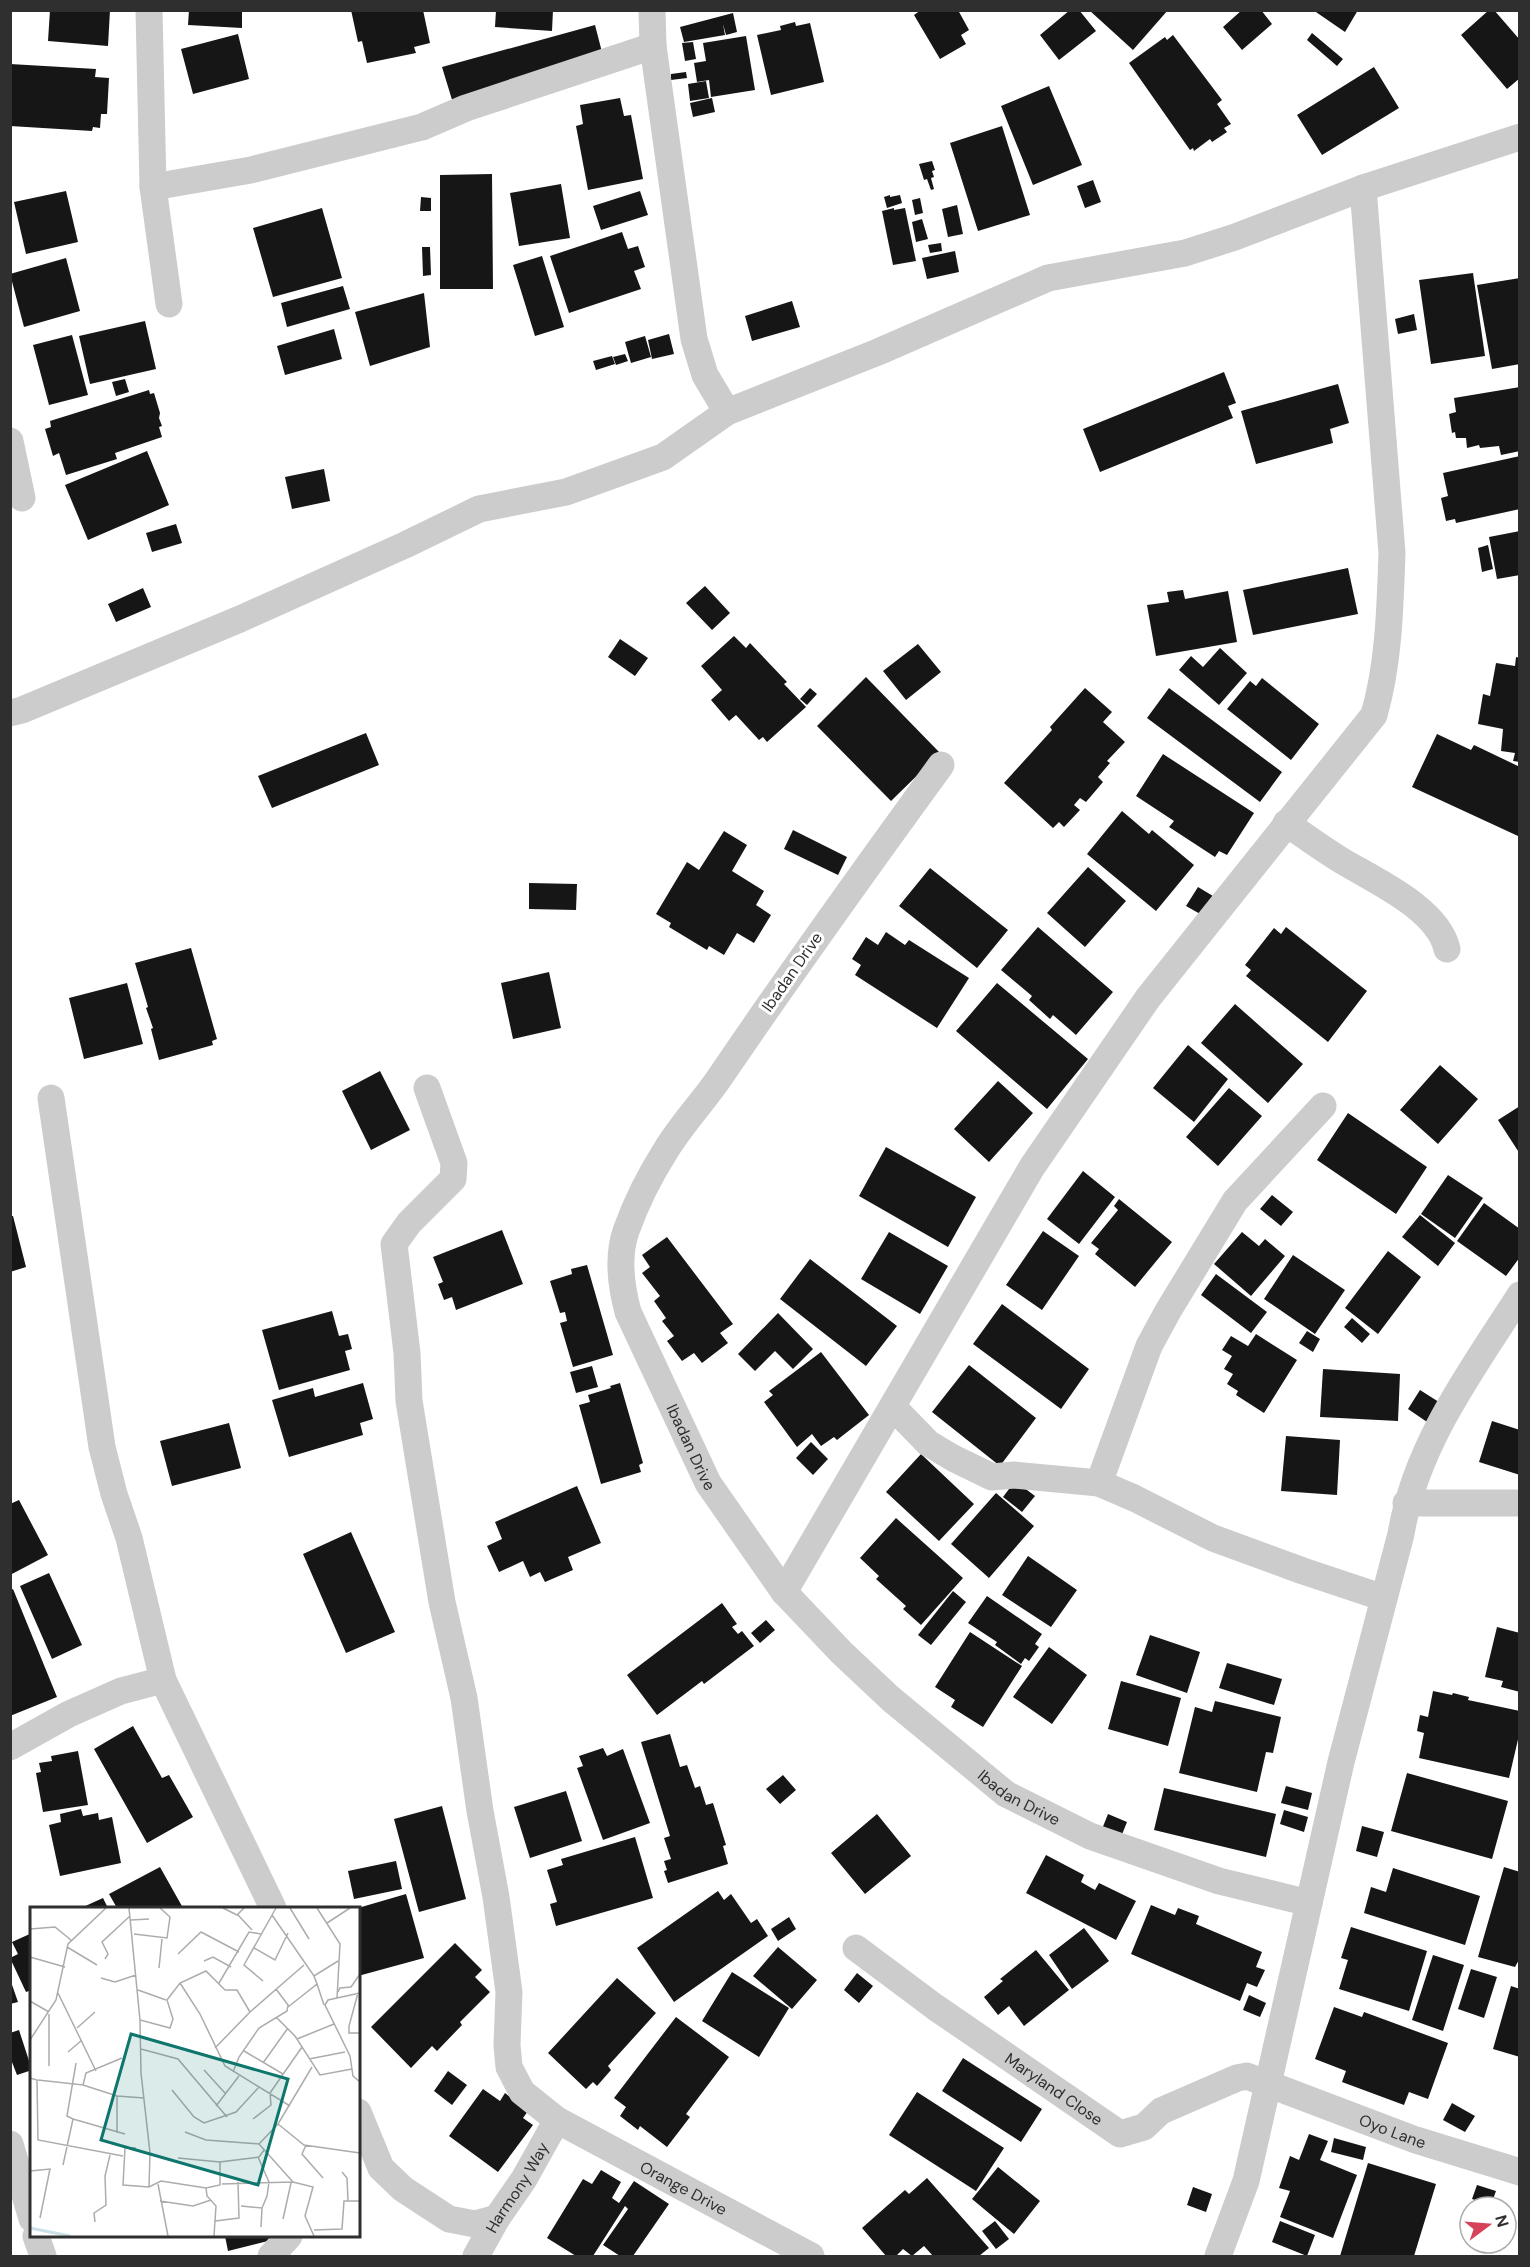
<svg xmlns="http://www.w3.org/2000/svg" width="1530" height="2267" font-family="'DM Sans',sans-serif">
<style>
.building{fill:#161616}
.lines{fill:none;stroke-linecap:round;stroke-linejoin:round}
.street{stroke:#ccc;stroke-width:27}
.labels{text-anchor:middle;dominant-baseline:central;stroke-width:6;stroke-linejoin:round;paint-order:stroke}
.street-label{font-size:16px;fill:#2f2f2f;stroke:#fff}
.inset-river{fill:none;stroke:#cce0e9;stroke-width:3}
.inset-road{fill:none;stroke:#acacac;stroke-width:1.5}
.view{fill:#0f766e;fill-opacity:0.15;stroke:#0f766e;stroke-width:3}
.inset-edge{fill:none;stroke:#2f2f2f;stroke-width:3}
</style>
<rect width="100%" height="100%" fill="#fff"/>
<path class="building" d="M50 10H110L108 46 48 41Z
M189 10H242V28L188 25Z
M351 10H423L430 43 414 47 416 53 367 63 362 41 358 42Z
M496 10H553L552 31 495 27Z
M921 10H958L969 30 961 35 966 44 940 59 914 15Z
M1070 10H1079L1096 31 1059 60 1040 35Z
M1089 10H1168L1133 50Z
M1242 10H1261L1272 24 1242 50 1223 27Z
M1313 10H1358L1345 32Z
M1489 10H1494L1520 40V78L1507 89 1461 35Z
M733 13 737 32 726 35 723 24 725 35 684 42 680 27Z
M795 22 796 26 810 23 824 82 771 95 757 35 781 30 780 26Z
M595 25 603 56 453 103 442 67Z
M1312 33 1343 59 1337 66 1307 40Z
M238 34 249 79 193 94 181 49Z
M1173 35 1222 100 1217 104 1231 124 1224 128 1227 132 1212 142 1210 139 1194 151 1193 148 1190 150 1129 63 1165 37 1167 40Z
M746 36 755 90 711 97 709 80 697 82 694 63 706 61 703 43Z
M693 42 696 59 685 61 682 43Z
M10 64 96 69 95 77 109 78 107 114H101L100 128 93 127 92 131 10 126Z
M1374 67 1399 108 1322 155 1297 115Z
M686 72 687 78 671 80V74Z
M706 81 709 98 690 101 688 84Z
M1049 86 1082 165 1033 185 1001 106Z
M620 98 624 116 631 115 643 179 588 190 576 126 583 124 580 105Z
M712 98 715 112 693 117 690 103Z
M1002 126 1030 215 978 231 950 143Z
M932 161 935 170 932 171 934 177 931 178 934 189 931 190 927 179 924 180 919 164Z
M492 174 493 289H440V175Z
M1093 180 1101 202 1085 208 1077 186Z
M561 184 570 238 519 246 510 193Z
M66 191 78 242 26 254 14 202Z
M640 191 648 215 601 230 593 206Z
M890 195V197L900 195 902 203 887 208 884 197Z
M421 197 431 198V211H420Z
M920 198 923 213 915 215 912 200Z
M957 205 963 234 948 237 942 209Z
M322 208 342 278 273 297 253 228Z
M894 208V210L905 208 916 261 893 265 882 211Z
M922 219 928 239 916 242 912 222Z
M622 232 628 249 638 246 645 267 634 271 641 289 569 313 550 256Z
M941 243 942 251 930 253 928 245Z
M422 247H430L431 275 423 276Z
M955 251 959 272 927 279 922 258Z
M542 256 564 327 535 336 513 265Z
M66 258 80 311 24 327 10 274Z
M1473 273 1485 356 1431 364 1419 280Z
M1520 278V364L1492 369 1477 285Z
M343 286 350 309 287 327 281 303Z
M424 293 430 347 370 366 355 312Z
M792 301 800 327 752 341 745 316Z
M1414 314 1417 330 1398 334 1395 319Z
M145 321 156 369 90 384 79 336Z
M334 329 342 359 285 375 277 346Z
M669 334 674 354 652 359 648 340Z
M72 335 88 395 49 405 33 345Z
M645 336 651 357 631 363 625 342Z
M625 354 628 361 616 365 613 357Z
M612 356 615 364 596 370 593 361Z
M1224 372 1236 403 1228 406 1233 418 1100 472 1083 429Z
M125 379 129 392 116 396 112 382Z
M1338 384 1349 423 1330 429 1333 443 1256 464 1241 411Z
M1520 387V451L1501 455 1499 446 1480 448 1479 445 1467 448 1466 438H1456L1455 432 1452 433 1449 414 1456 412 1454 398Z
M149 390 150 394 154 393 160 413 159 418 162 426 159 427 162 437 115 453 117 459 66 475 59 453 53 456 45 429 51 427 50 421Z
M147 451 169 505 88 540 65 485Z
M1520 456V509L1456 523 1455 519 1446 521 1441 498 1448 496 1443 473Z
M324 469 330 501 292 509 285 477Z
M176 524 182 543 152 552 146 533Z
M1520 531V575L1497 579 1489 537Z
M1488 545 1493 569 1482 572 1478 548Z
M1348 568 1358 614 1253 635 1243 590Z
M705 586 730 613 712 630 686 603Z
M143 588 151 607 116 622 108 604Z
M1183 590 1185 599 1228 591 1237 642 1156 656 1147 605 1169 602 1167 592Z
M734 636 746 648 750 643 787 682 784 684 806 707 767 742 763 737 759 740 736 715 729 721 711 700 722 690 701 666Z
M620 639 648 658 635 676 608 657Z
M918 644 941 672 906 700 883 671Z
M1220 648 1247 673 1219 705 1179 670 1191 656 1203 667Z
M1516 657 1520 658V762L1513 761 1515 753 1501 751 1503 729 1478 724 1483 694 1490 696 1496 663 1515 666Z
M866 677 940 753 891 801 817 726Z
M1262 678 1319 724 1291 760 1227 709 1250 681 1256 686Z
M810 688 817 694 807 705 800 699Z
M1085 688 1112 712 1103 722 1125 742 1107 761 1110 763 1098 777 1103 782 1086 802 1080 798 1074 805 1080 810 1064 827 1059 822 1053 828 1004 783 1052 730 1050 727Z
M1169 688 1282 772 1260 802 1147 718Z
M366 733 379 765 272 808 258 776Z
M1437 734 1471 750 1474 745 1520 767 1518 836 1412 787Z
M1163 754 1254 813 1227 855 1219 851 1215 857 1169 827 1174 821 1136 796Z
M1122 811 1149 834 1152 830 1194 865 1156 911 1087 854Z
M793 830 847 857 838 875 784 849Z
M724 831 747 845 732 871 764 891 756 905 771 915 754 943 737 933 724 955 709 946 707 950 669 927 671 923 656 914 687 862 699 870Z
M1088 867 1126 901 1085 947 1047 913Z
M930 868 1008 930 977 968 899 906Z
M529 883 577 884 576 910 529 909Z
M1198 887 1213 896 1202 915 1186 906Z
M1038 927 1113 992 1076 1035 1053 1015 1050 1019 1029 1000 1032 996 1001 970Z
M1286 927 1367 991 1328 1042 1246 976 1251 970 1245 965 1274 928 1281 934Z
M886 932 905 945 909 940 969 978 937 1028 855 975 861 965 852 959 866 937 878 945Z
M191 948 217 1039 212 1041 213 1045 159 1060 151 1029 153 1028 146 1008 148 1007 135 963Z
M549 972 561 1028 513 1039 501 983Z
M127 983 143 1044 84 1059 69 998Z
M997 983 1088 1059 1047 1109 956 1031Z
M1235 1004 1303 1064 1268 1103 1201 1043Z
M1188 1045 1228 1079 1194 1122 1153 1088Z
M1440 1065 1478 1099 1438 1144 1400 1110Z
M380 1071 410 1130 371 1150 342 1091Z
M998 1081 1033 1113 989 1162 954 1129Z
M1229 1088 1262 1116 1218 1166 1186 1137Z
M1520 1106V1154L1498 1120Z
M1348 1113 1427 1167 1396 1214 1317 1160Z
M886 1147 976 1197 948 1247 859 1196Z
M1083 1171 1115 1197 1079 1244 1047 1219Z
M1448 1175 1483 1198 1455 1238 1421 1214Z
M1272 1195 1293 1212 1281 1226 1260 1209Z
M1119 1199 1172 1242 1135 1287 1095 1254 1099 1249 1091 1243 1118 1210 1114 1206Z
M1484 1203 1520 1229V1257L1506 1276 1457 1241Z
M1420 1215 1455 1243 1438 1266 1402 1237Z
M10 1216H13L26 1267 10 1272Z
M502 1230 523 1284 456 1310 452 1297 444 1300 438 1284 443 1282 433 1257Z
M1043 1231 1079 1256 1042 1310 1006 1285Z
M889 1232 948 1266 920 1314 861 1279Z
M1242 1232 1259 1246 1265 1239 1285 1256 1251 1296 1214 1264Z
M667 1237 733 1324 720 1333 728 1343 702 1363 694 1353 682 1361 667 1341 674 1336 662 1321 666 1318 654 1301 660 1296 642 1273 650 1267 642 1255Z
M1388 1251 1421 1277 1378 1334 1345 1308Z
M1293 1255 1345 1290 1315 1334 1264 1299Z
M810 1259 897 1326 866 1366 780 1299Z
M587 1265 613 1355 573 1367 560 1323 567 1321 565 1312 560 1313 550 1281 572 1274 571 1269Z
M1216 1274 1267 1312 1251 1333 1201 1295Z
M1002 1304 1089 1369 1061 1409 973 1344Z
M332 1311 339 1336 348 1334 352 1349 345 1351 350 1370 279 1390 262 1330Z
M778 1313 813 1349 793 1369 775 1351 755 1371 738 1354Z
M1352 1318 1370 1334 1362 1343 1344 1327Z
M1307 1331 1320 1339 1313 1352 1299 1343Z
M1256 1334 1297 1360 1264 1413 1236 1395 1238 1391 1227 1384 1233 1374 1224 1369 1232 1356 1222 1350 1231 1336 1248 1346Z
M821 1352 869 1415 837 1440 834 1437 821 1446 812 1434 797 1447 764 1402 773 1395 769 1391Z
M969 1365 1036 1418 1000 1466 932 1412Z
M592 1366 598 1387 576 1393 570 1372Z
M1323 1369 1400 1374 1398 1421 1320 1417Z
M363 1383 373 1419 360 1423 363 1435 289 1457 272 1400 313 1388 315 1397Z
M620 1383 643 1463 639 1465 641 1472 601 1484 579 1405 590 1402 588 1395 611 1388 610 1386Z
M1420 1390 1442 1404 1430 1424 1408 1409Z
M1492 1421 1520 1430V1475L1479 1462Z
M229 1423 241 1468 172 1486 160 1441Z
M1286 1436 1340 1440 1337 1495 1281 1491Z
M811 1442 828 1459 813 1475 796 1458Z
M921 1454 974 1504 939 1541 886 1492Z
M1015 1481 1035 1496 1022 1512 1003 1497Z
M577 1486 601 1543 568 1557 573 1570 545 1582 540 1572 530 1577 523 1561 499 1572 487 1546 502 1539 495 1522Z
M996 1493 1034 1526 989 1578 951 1544Z
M19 1500 48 1555 10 1575V1504Z
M896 1518 963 1578 921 1625 903 1609 906 1606 876 1579 879 1576 860 1558Z
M351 1532 395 1632 346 1653 303 1554Z
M1028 1556 1077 1590 1051 1627 1002 1595Z
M49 1573 82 1645 52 1659 20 1586Z
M13 1589 57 1697 10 1716V1590Z
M953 1591 966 1602 931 1645 918 1635Z
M987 1596 1042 1634 1035 1644 1039 1647 1029 1661 1025 1658 1021 1664 995 1645 997 1642 968 1623Z
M722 1603 737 1624 732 1627 738 1634 742 1631 754 1646 704 1684 702 1681 657 1715 627 1675Z
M766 1620 775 1630 760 1643 751 1633Z
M1497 1627 1520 1633V1692L1501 1687 1503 1681 1485 1677Z
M970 1632 1022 1666 983 1727 951 1707 955 1700 935 1687Z
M1150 1635 1200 1652 1187 1693 1136 1675Z
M1049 1647 1087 1675 1052 1724 1013 1697Z
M1227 1663 1282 1679 1274 1705 1219 1688Z
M1121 1681 1181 1698 1168 1746 1108 1729Z
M1433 1691 1452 1695 1453 1693 1469 1697 1468 1700 1520 1711V1731L1509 1778 1419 1758 1424 1733 1417 1731 1420 1715 1428 1717Z
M1215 1701 1281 1717 1273 1753 1266 1752 1257 1792 1179 1773 1195 1707 1212 1712Z
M133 1726 162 1778 169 1775 193 1817 147 1843 94 1749Z
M670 1734 680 1767 687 1765 695 1788 700 1786 706 1805 713 1803 726 1845 723 1846 728 1864 668 1883 664 1871 667 1870 664 1861 671 1859 664 1838 670 1836 641 1742Z
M603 1748 607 1756 623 1749 650 1823 603 1840 577 1768 583 1766 579 1756Z
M78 1751 88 1805 43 1812 36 1773 41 1772 39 1763 52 1761 51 1756Z
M1407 1773 1508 1801 1492 1859 1391 1831Z
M783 1775 796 1790 780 1804 766 1789Z
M1286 1786 1312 1793 1308 1810 1281 1803Z
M1164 1788 1276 1814 1266 1857 1154 1830Z
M566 1791 582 1841 530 1858 514 1807Z
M442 1806 466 1899 419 1912 394 1819Z
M81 1809 83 1816 98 1813 99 1820 112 1817 121 1863 60 1876 49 1825 61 1822 60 1814Z
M1284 1810 1308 1817 1304 1832 1280 1824Z
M877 1814 911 1856 865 1894 831 1853Z
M1108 1814 1127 1822 1119 1842 1100 1834Z
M1362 1826 1384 1832 1377 1857 1356 1851Z
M635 1837 653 1898 556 1926 550 1904 557 1902 547 1870 563 1865 561 1859Z
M1046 1855 1084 1875 1081 1882 1095 1890 1099 1883 1136 1901 1116 1940 1026 1893Z
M396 1861 402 1889 354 1899 348 1871Z
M160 1867 183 1908H117L109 1894Z
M1504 1867 1520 1872V1958L1515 1967 1478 1957Z
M1393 1868 1480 1896 1465 1945 1364 1913 1371 1887 1386 1892Z
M718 1891 724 1900 731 1894 751 1923 757 1919 768 1936 674 2002 637 1948Z
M406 1894 424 1958 358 1976V1908Z
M103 1898 108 1908H81Z
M1151 1905 1175 1915 1178 1908 1199 1916 1196 1924 1262 1952 1256 1967 1265 1970 1257 1987 1247 1983 1240 2001 1131 1954Z
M789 1917 796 1929 778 1941 771 1929Z
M1351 1927 1427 1951 1409 2011 1339 1989 1348 1960 1341 1958Z
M1084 1928 1109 1961 1072 1989 1049 1955Z
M32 1933V1990L26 1992 10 1958 18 1954 12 1942Z
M455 1943 482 1970 475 1977 490 1992 460 2022 462 2025 437 2051 432 2046 411 2068 371 2027Z
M778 1947 817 1980 792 2009 753 1976Z
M1036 1950 1069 1990 1024 2026 1009 2006 998 2015 984 1997 1003 1981 1000 1979Z
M1433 1955 1464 1965 1443 2031 1412 2020Z
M1471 1969 1497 1977 1484 2018 1458 2009Z
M732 1972 789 2008 759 2057 702 2021Z
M857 1973 873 1986 859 2003 844 1990Z
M617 1978 656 2013 608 2066 611 2070 597 2086 593 2082 586 2089 548 2053Z
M10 1979 18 2002 10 2004Z
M1511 1986 1520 1989V2057L1493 2049Z
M1249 1995 1266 2003 1260 2017 1243 2010Z
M1334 2007 1362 2017 1364 2012 1448 2043 1428 2099 1409 2092 1404 2105 1342 2082 1346 2071 1315 2059Z
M676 2017 729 2057 686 2114 690 2117 667 2147 640 2126 638 2130 620 2116 626 2107 614 2098Z
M19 2030 32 2070 17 2075 10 2057V2033Z
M963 2058 1042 2109 1021 2142 942 2091Z
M448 2071 467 2085 452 2105 434 2091Z
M483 2089 500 2101 505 2093 528 2111 523 2118 533 2125 498 2172 449 2136Z
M917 2092 1004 2148 976 2191 889 2135Z
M1452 2103 1475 2116 1465 2132 1443 2120Z
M1309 2134 1328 2141 1320 2160 1357 2175 1333 2238 1280 2217 1290 2191 1279 2188 1290 2156 1299 2160Z
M1334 2138 1366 2147 1363 2160 1331 2152Z
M1368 2163 1436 2184 1414 2256H1340Z
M998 2167 1040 2201 1014 2234 972 2199Z
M601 2170 621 2182 612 2198 619 2203 634 2181 669 2204 633 2256H620L603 2245 628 2209 625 2206 593 2256H576L547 2238 583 2179 592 2184Z
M927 2178 989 2248 979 2256H933L924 2246 912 2256 903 2249 896 2256H886L862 2228 905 2190 909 2194Z
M1477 2185 1496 2191 1491 2205 1472 2199Z
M1193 2187 1212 2194 1206 2212 1187 2205Z
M995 2221 1009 2239 996 2249 982 2231Z
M1280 2221 1315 2235 1307 2256 1272 2242Z
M225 2236H271L272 2240 228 2251Z"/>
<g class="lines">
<g class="street">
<path d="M149 10 153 187 169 304"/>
<path d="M652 10 653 46 694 339 705 375 727 412"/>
<path d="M153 187 251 170 422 127 466 108 653 46"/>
<path d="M10 441 22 498"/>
<path d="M10 713 22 710 240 619 405 545 479 509 566 492 663 457 727 412 878 352 1048 278 1185 253 1235 237 1363 188 1520 137"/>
<path id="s1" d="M941 765C866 868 792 971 720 1077 703 1102 682 1124 666 1150 650 1175 636 1203 626 1231 617 1257 621 1286 628 1312L708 1483 784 1592 842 1653 891 1699 1006 1794 1090 1836 1219 1881 1309 1903"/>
<path d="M1286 823C1305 836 1324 850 1344 862 1376 881 1438 909 1447 949"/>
<path id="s2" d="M427 1088 454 1163 453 1179 409 1223 394 1244 407 1353 409 1401 442 1602 464 1698 480 1811 496 1897 509 1992 507 2045 509 2067 522 2092 557 2120 811 2256"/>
<path d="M51 1098 102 1447 114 1494 129 1538 163 1680"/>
<path d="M893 1407 928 1443 953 1458 992 1477 1014 1475 1099 1483 1134 1498 1213 1538 1303 1571 1384 1598"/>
<path d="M1099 1483 1149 1346 1168 1311 1235 1201 1323 1106"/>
<path d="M1406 1503H1520"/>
<path d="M784 1592 1032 1167 1148 998 1374 715C1389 663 1390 608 1392 553L1363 188"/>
<path d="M10 1747 69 1714 121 1691 163 1680 273 1908"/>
<path id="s3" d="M856 1948 935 2007 1120 2134 1144 2127 1161 2111 1237 2078 1247 2076 1416 2140 1520 2172"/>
<path d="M358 2112 381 2168 403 2189 449 2219 475 2224 497 2218"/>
<path d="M10 2144 32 2219"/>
<path d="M36 2236 43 2256"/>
<path d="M271 2256 289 2236"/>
<path id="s4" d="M476 2256 497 2218 524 2179 557 2120"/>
<path d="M1218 2256 1246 2181 1341 1762 1401 1534C1416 1444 1472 1370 1520 1295"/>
</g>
</g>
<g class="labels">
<g class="street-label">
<text transform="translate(792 972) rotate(-55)">Ibadan Drive</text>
<text stroke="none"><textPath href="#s1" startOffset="795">Ibadan Drive</textPath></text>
<text stroke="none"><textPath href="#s1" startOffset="1281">Ibadan Drive</textPath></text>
<text stroke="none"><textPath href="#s3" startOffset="243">Maryland Close</textPath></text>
<text stroke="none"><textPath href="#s3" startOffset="620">Oyo Lane</textPath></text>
<text stroke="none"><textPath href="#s4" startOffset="80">Harmony Way</textPath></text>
<text stroke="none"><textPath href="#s2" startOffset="1233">Orange Drive</textPath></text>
</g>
</g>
<g transform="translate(30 1907)">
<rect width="330" height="330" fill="#fff"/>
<path class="inset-river" d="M0 321 40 329"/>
<path class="inset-road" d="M99 1 110 113 140 121 143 112 137 93 150 76 176 64 195 83H207L220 105M193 1 207 8 214 1M260 1 279 32M287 1 310 37 307 91M208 8 222 23M242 8 284 69 308 54M101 13 119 12M297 16 320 1M0 22 25 20 41 33M104 27 137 31 140 10 130 1M37 40 67 58M224 41 245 53 258 26M148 47 171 25 209 45M0 50 35 60M75 52 78 47 72 35 100 9M174 54 183 50 201 60M129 61 132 32M71 71 85 75 106 68M233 74 214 58 246 1M150 76 170 107 195 159 260 199M189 76 219 25 231 27M287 77 294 98M108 83 136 93M308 85 310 81 321 80 330 67M28 86 66 164M328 86 319 119V126H330M330 86 298 93 295 98 320 149 323 169 330 175M0 94 19 105M258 100 287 77 284 69M19 107V159M246 110 265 129 290 168 322 162M110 113 111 166 120 246 119 280M47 121 65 105M267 132 304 117M0 133 26 93 38 37 76 1M185 141 220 105 274 58M111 142 148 152 197 210M214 144 253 167M38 145 52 133M279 152 315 145M233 156 258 121M174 163 195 186M203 165 209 150 229 121 257 104 258 98 246 82M0 171 7 173 8 233 93 249M8 173 53 178 56 166 92 151M53 178 87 189 114 191M142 183 164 210 174 216 206 205 229 180M240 186 272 140M186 199 209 169M43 212 37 209 46 156M223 212 241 198 240 186M248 217 274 238 330 246M155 225 176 233 229 237M87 226V189M229 237 248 217 282 160M229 237 263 275M276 238 272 247 293 271M106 241H95L93 278 119 280 131 274 176 281 190 278V255L229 250 234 243M148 251 190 255M33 258 43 212 95 227M0 264 20 262 10 311M312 265 317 271 318 294M128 277 138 329M192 277 263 275 283 280 275 309 284 329M176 281 177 289 186 299 184 329M130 294 163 299 181 293M211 299 232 301 237 289 239 275 228 250M253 312 261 276M185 314 209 311 208 275M65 315 64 306 76 298 75 269 80 248M231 320 232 301M284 323 312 322 314 294H330"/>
<path class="view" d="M101 127 258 172 228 278 71 233Z"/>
<rect width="330" height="330" class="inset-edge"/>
</g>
<rect width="1530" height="2267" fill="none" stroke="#2f2f2f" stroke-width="24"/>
<g transform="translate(1488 2225) rotate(74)"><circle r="28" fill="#ffffff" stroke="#acacac" stroke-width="1.5"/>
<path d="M0-4.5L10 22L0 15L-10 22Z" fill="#d5425a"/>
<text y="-9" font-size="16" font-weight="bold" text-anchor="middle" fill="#2f2f2f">N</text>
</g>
</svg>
